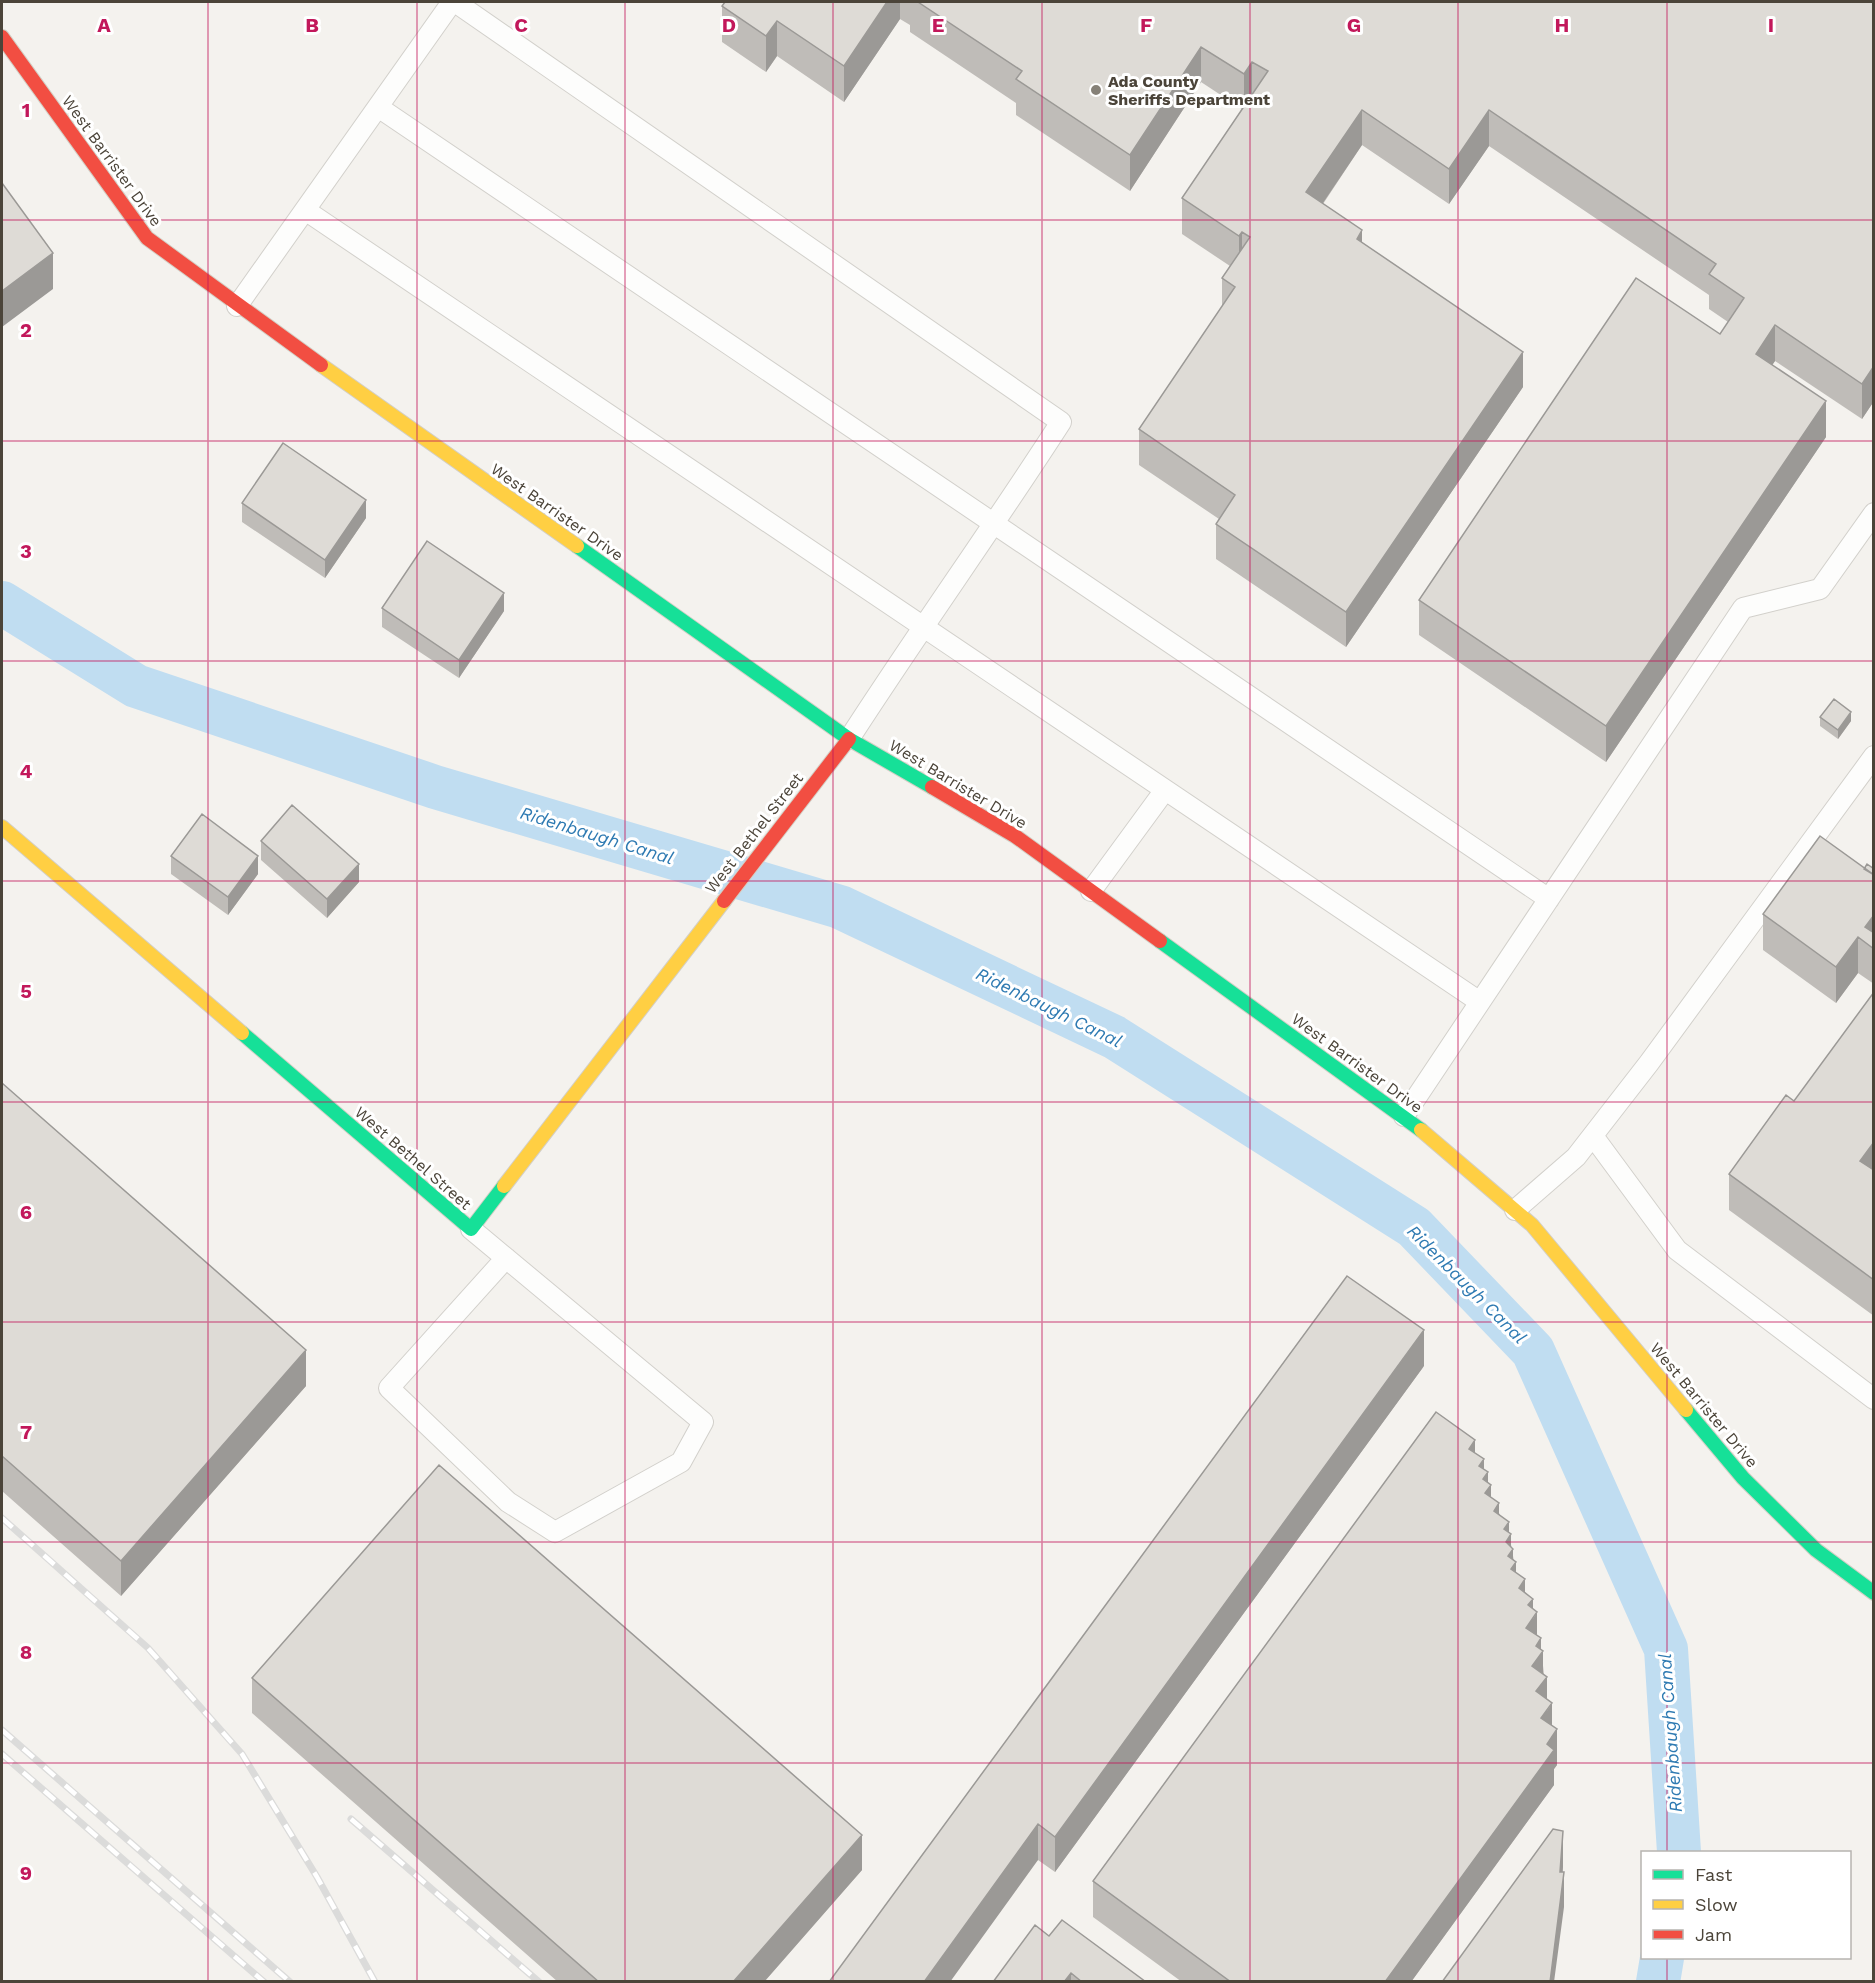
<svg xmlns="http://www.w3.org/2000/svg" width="1875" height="1983" font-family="'Work Sans',sans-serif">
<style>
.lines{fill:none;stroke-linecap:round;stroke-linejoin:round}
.canal{stroke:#c0ddf1;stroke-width:44}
.lane-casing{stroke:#d2d0cb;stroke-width:22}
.fast-casing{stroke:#d3cfc5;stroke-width:16}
.slow-casing{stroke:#d3cfc5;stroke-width:16}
.jam-casing{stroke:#d3cfc5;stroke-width:16}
.lane{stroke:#fdfdfc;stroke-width:20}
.fast{stroke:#16e098;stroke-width:14}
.slow{stroke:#ffcf43;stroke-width:14}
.jam{stroke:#f24e42;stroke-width:14}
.rail-casing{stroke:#dbdbda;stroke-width:7}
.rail{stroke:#fff;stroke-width:4.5;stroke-dasharray:14;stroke-linecap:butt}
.wall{fill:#bfbcb8}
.shaded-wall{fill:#9b9996}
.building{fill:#dedbd6;stroke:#9b9996;stroke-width:1.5}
.grid{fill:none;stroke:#c2185b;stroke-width:1.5;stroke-opacity:0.55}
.poi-dot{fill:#868178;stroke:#fff;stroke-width:2}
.labels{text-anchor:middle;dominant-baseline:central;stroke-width:6;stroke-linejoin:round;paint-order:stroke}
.poi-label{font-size:16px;font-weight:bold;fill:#4b4439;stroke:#fff;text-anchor:start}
.street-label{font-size:16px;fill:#4b4439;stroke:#fff}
.water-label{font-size:18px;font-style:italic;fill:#2e7ab2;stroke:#fff}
.grid-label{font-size:20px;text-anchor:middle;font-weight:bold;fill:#c2185b;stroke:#fff;stroke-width:6;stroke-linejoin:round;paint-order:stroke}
</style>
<rect width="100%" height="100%" fill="#f4f2ee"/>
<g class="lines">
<path class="canal" d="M2 603 136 686 435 787 840 907 1114 1037 1414 1227 1533 1351 1666 1649 1679 1852
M1658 1982 1662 1958"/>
<defs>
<path id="lane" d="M455 2 1061 422C992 529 918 632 849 739
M378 107 1549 899
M305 210 1480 1002
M237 306 452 2
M1091 891 1165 790
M1404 1116 1743 608 1820 589 1874 513
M1593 1136 1677 1250 1874 1399
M1515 1210 1576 1157 1649 1063 1874 756
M471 1229 703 1422 681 1462 555 1532 508 1502 389 1388 506 1258"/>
<path id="fast" d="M577 546 849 739 932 787
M1160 941 1421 1130
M242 1033 471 1229 504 1186
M1686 1410 1743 1478 1816 1550 1874 1593"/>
<path id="slow" d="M321 365 577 546
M2 827 242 1033
M1421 1130 1532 1225 1686 1410
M504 1186 724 901"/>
<path id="jam" d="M2 37 147 238 321 365
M932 787 1015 836 1160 941
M724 901 849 739"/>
</defs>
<use href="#lane" class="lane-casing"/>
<use href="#fast" class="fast-casing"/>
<use href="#slow" class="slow-casing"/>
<use href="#jam" class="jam-casing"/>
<use href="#lane" class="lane"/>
<use href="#fast" class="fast"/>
<use href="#slow" class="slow"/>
<use href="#jam" class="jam"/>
<defs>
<path id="rail" d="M2 1518 148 1648 242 1754 317 1877 375 1982
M2 1730 290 1982
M2 1754 264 1982
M351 1819 539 1982"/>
</defs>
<use href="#rail" class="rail-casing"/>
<use href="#rail" class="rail"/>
</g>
<path class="wall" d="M725 2H1874V401L1862 419 1775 361 1772 365 1826 437 1606 762 1419 635V600L1720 334 1728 322 1709 309V295L1489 146 1449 204 1362 145 1323 204 1362 242 1523 387 1346 647 1216 559V524L1219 519 1139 465V429L1222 307V278L1230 266 1182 234V198L1242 109 1201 82 1130 191 1016 115V103L910 32V25L900 19 844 102 777 56 766 72 722 42V6Z
M242 503 366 518 325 578 242 522Z
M382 608 504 611 459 678 382 627Z
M1820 717 1851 721 1838 739 1820 726Z
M1874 777V797L1873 796Z
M261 841 359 882 327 918 261 860Z
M171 856 258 874 228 915 171 874Z
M1864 869H1874V984L1858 973 1836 1003 1763 950V914Z
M1874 993V1316L1729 1210V1174L1794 1101Z
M2 1083 306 1386 121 1596 2 1491Z
M1424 1366 1055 1872 1038 1860 829 1982Z
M1475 1453 1484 1469 1491 1497 1509 1533 1516 1573 1533 1609 1537 1636 1541 1649 1547 1699 1552 1726 1557 1765 1554 1769V1785L1411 1982H1182L1093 1917V1881Z
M252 1678 862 1870 764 1982H558L252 1713Z
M1049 1936 1146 1982H993Z"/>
<path class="shaded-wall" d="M887 2H900V19L844 102V66Z
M777 21V56L766 72V36Z
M1201 47V82L1130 191V155Z
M1252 62V98L1244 110V74Z
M1362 110V145L1306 228V192Z
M1489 110V146L1449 204V169Z
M1362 230V266L1357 239Z
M1242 232V267L1239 272V236Z
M53 253V289L2 327V291Z
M1775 325V361L1756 389V354Z
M1523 352V387L1346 647V612Z
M1874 366V401L1862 419V384Z
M1826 401V437L1606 762V726Z
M366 500V518L325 578V560Z
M504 593V611L459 678V660Z
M1851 712V721L1838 739V730Z
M258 856V874L228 915V897Z
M359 864V882L327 918V899Z
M1874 915V949L1865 927Z
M1858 937V973L1836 1003V967Z
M1874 1142V1178L1860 1161Z
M1424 1330V1366L1055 1872V1837Z
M306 1350V1386L121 1596V1561Z
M1475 1440V1476L1469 1449Z
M1484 1459V1478L1488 1472V1488L1491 1485V1521L1479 1466Z
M1499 1503V1539L1494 1511Z
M1509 1522V1537L1511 1534V1551L1513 1549V1565L1516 1562V1597L1511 1605 1504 1529Z
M1525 1579V1615L1519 1588Z
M1533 1599V1619L1537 1612V1643L1541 1638V1654L1543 1651V1681L1547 1677V1711L1552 1703V1736L1557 1729V1765L1554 1769V1785L1411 1982H1385L1526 1628 1528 1605Z
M1038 1824V1860L950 1982H924Z
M1563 1831V1867L1562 1888 1564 1872V1907L1554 1982H1550Z
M862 1835V1870L764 1982H733Z
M1071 1973V1982H1064Z"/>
<path class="building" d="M725 2H887L844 66 777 21 766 36 722 6Z
M918 2H1874V366L1862 384 1775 325 1756 354 1826 401 1606 726 1419 600 1636 278 1720 334 1744 298 1709 274 1716 264 1489 110 1449 169 1362 110 1306 192 1362 230 1357 239 1523 352 1346 612 1216 524 1235 495 1139 429 1235 287 1222 278 1250 237 1242 232 1239 236 1182 198 1268 71 1252 62 1244 74 1201 47 1130 155 1016 79 1022 71Z
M2 183 53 253 2 291Z
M283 443 366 500 325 560 242 503Z
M427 541 504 593 459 660 382 608Z
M1834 699 1851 712 1838 730 1820 717Z
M292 805 359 864 327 899 261 841Z
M202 814 258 856 228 897 171 856Z
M1820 836 1874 875V915L1865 927 1874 933V949L1858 937 1836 967 1763 914Z
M1867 864 1874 869V875L1864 869Z
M1874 992V1142L1860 1161 1874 1170V1280L1729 1174 1786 1095 1794 1101Z
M2 1083 306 1350 121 1561 2 1456Z
M1347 1276 1424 1330 1055 1837 1038 1824 924 1982H829Z
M1436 1412 1475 1440 1469 1449 1484 1459 1479 1466 1488 1472 1483 1479 1491 1485 1485 1493 1499 1503 1494 1511 1509 1522 1504 1529 1511 1534 1506 1542 1513 1549 1508 1556 1516 1562 1511 1569 1525 1579 1519 1588 1533 1599 1528 1605 1537 1612 1526 1628 1541 1638 1536 1646 1543 1651 1532 1666 1547 1677 1536 1691 1552 1703 1541 1718 1557 1729 1547 1744 1554 1750 1385 1982H1231L1093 1881Z
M439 1465 862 1835 733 1982H599L252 1678Z
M1553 1829 1563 1831 1560 1872H1564L1550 1982H1442Z
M1062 1920 1146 1982H1082L1071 1973 1064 1982H993L1035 1925 1049 1936Z"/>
<path class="grid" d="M208 2V1982M417 2V1982M625 2V1982M833 2V1982M1042 2V1982M1250 2V1982M1458 2V1982M1667 2V1852M2 220H1874M2 441H1874M2 661H1874M2 881H1874M2 1102H1874M2 1322H1874M2 1542H1874M2 1763H1874M1667 1958V1982"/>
<circle class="poi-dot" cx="1096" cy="90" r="6"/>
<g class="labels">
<g class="poi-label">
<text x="1108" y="81">Ada County<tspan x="1108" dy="18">Sheriffs Department</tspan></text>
</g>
<g class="street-label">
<text transform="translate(112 161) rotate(54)">West Barrister Drive</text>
<text transform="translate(557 512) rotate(35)">West Barrister Drive</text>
<text transform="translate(958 784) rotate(31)">West Barrister Drive</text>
<text transform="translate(754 833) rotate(-52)">West Bethel Street</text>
<text transform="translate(1357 1063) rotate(36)">West Barrister Drive</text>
<text transform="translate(413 1158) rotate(41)">West Bethel Street</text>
<text transform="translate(1704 1405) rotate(50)">West Barrister Drive</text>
</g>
<g class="water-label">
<text transform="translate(597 835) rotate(17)">Ridenbaugh Canal</text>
<text transform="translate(1049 1007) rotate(26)">Ridenbaugh Canal</text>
<text transform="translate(1467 1284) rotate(45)">Ridenbaugh Canal</text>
<text transform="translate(1670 1733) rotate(-94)">Ridenbaugh Canal</text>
</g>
</g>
<g class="grid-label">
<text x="104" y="32">A</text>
<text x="312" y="32">B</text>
<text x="521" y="32">C</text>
<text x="729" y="32">D</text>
<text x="938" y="32">E</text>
<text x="1146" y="32">F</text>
<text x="1354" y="32">G</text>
<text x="1562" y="32">H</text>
<text x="1771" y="32">I</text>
<text x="26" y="117">1</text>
<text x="26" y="337">2</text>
<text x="26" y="558">3</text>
<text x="26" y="778">4</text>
<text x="26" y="998">5</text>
<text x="26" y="1219">6</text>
<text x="26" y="1439">7</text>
<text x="26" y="1659">8</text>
<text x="26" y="1880">9</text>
</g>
<rect width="1875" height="1983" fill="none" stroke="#4b4439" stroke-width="6"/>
<rect x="1641" y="1851" width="210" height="108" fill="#ffffff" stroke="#b7b4b0" stroke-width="1.5"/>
<rect x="1653" y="1870" width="30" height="9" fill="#16e098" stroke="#b7b4b0" stroke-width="1.5"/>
<text x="1695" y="1881" font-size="18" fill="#4b4439">Fast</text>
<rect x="1653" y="1900" width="30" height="9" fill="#ffcf43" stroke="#b7b4b0" stroke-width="1.5"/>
<text x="1695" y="1911" font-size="18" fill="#4b4439">Slow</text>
<rect x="1653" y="1930" width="30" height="9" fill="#f24e42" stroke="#b7b4b0" stroke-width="1.5"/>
<text x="1695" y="1941" font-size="18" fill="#4b4439">Jam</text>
</svg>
